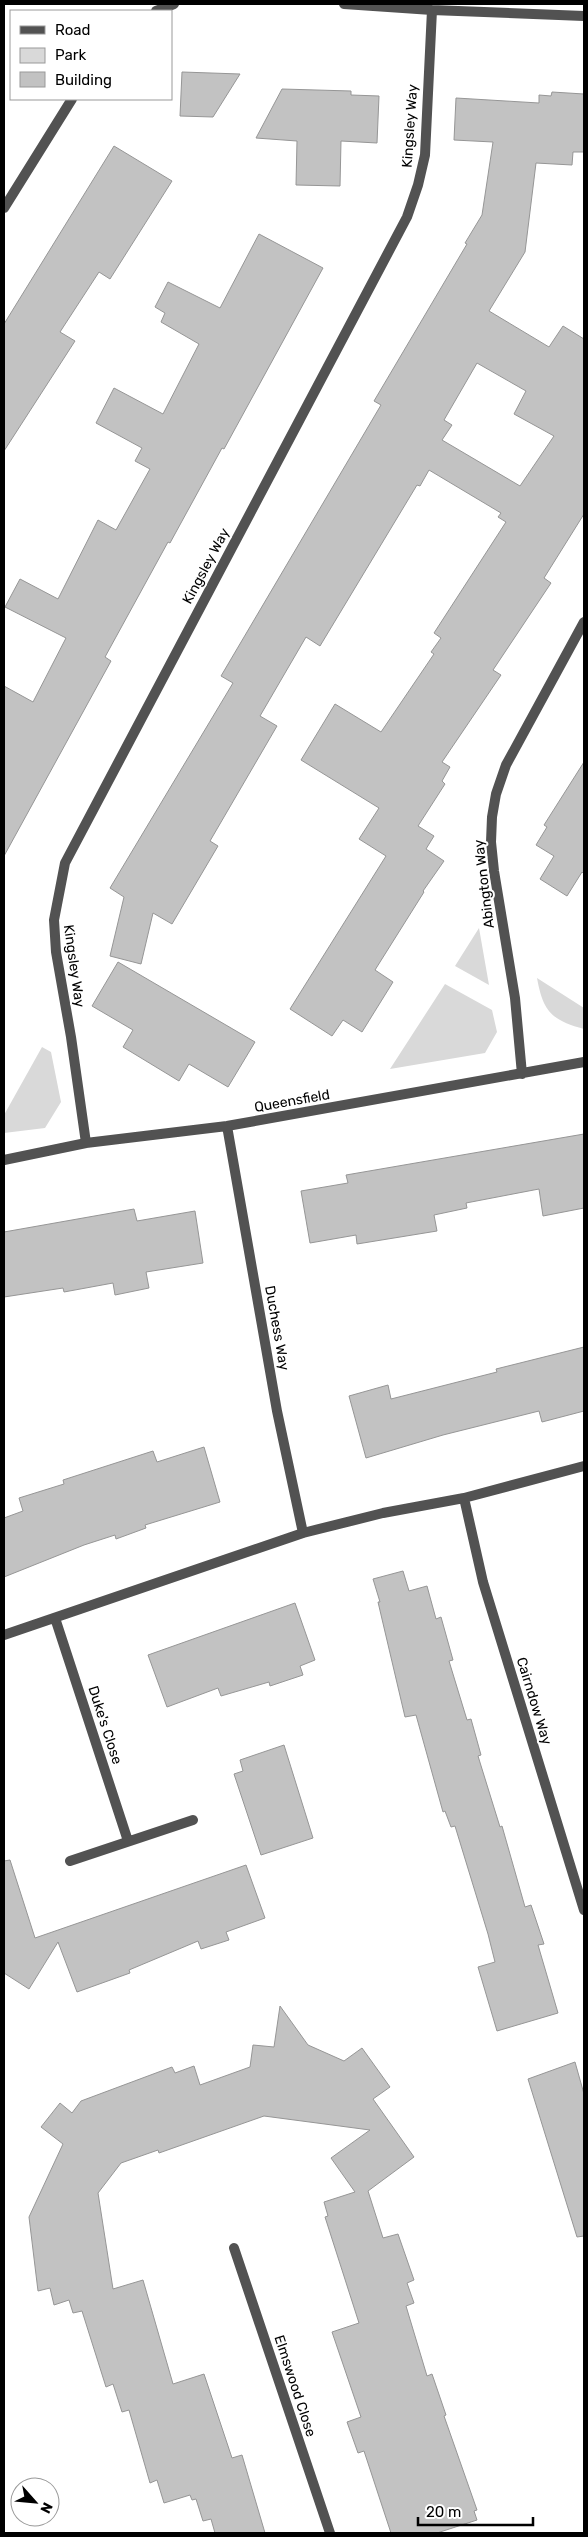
<svg xmlns="http://www.w3.org/2000/svg" width="588" height="2537" font-family="Rubik,sans-serif">
<style>
.green{fill:#d9d9d9}
.building{fill:#c2c2c2;stroke:#969696;fill-rule:evenodd}
.lines{fill:none;stroke-linecap:round;stroke-linejoin:round}
.street{stroke:#525252;stroke-width:10}
.labels{text-anchor:middle;dominant-baseline:central;stroke-width:4;stroke-linejoin:round;paint-order:stroke}
.street-label{font-size:14px;fill:#000;stroke:#fff}
</style>
<rect width="100%" height="100%" fill="#fff"/>
<path class="green" d="M479 928 489 985 455 966Z
M537 978 584 1008V1029C551 1020 543 1011 537 978Z
M445 984 492 1010 497 1032 485 1053 390 1069Z
M42 1047 51 1052 61 1102 45 1128 4 1133V1115Z"/>
<path class="building" d="M182 72 240 74 213 117 180 116Z
M282 89 351 91V95L379 96 377 143 341 141 340 186 296 185 297 141 256 138Z
M552 92 584 94V152H573L572 165 536 163 525 252 489 311 549 347 563 326 584 339V514L544 578 551 583 493 670 501 675 442 762 450 767 442 781 445 784 418 826 434 836 426 849 444 861 423 891 424 892 375 970 393 982 362 1032 343 1020 332 1036 290 1009 386 856 359 839 379 808 301 760 335 704 381 732 434 654 431 652 441 638 434 633 506 522 498 517 501 513 429 470 420 486 417 485 320 646 306 637 260 716 277 726 210 841 218 846 172 924 153 913 141 964 110 956 124 897 110 888 233 683 221 676 381 405 374 401 467 244 465 243 482 215 493 142 454 140 456 98 539 103V95L551 96ZM477 363 526 391 514 414 554 436 520 486 442 440 452 425 444 420Z
M114 146 172 181 110 279 99 272 60 332 75 341 4 451V324Z
M259 234 323 268 224 449 222 448 170 543 168 542 105 657 111 661 4 856V686L33 702 66 638 5 607 20 579 58 599 98 520 116 530 150 469 135 461 142 448 96 423 114 388 163 414 199 344 161 322 165 313 155 307 168 282 220 308Z
M584 762V874L582 872 567 896 540 879 554 856 536 845 547 827 544 825Z
M118 962 255 1042 228 1087 189 1064 179 1081 123 1047 133 1030 92 1006Z
M584 1134V1208L543 1216 539 1189 466 1203 467 1208 434 1215 437 1231 357 1244 356 1235 310 1243 301 1191 348 1183 346 1175Z
M134 1209 137 1221 195 1211 203 1263 146 1272 149 1288 115 1295 113 1283 64 1292 63 1288 4 1297V1232Z
M584 1347V1411L542 1422 539 1411 443 1435 366 1458 349 1396 388 1385 391 1399 497 1372 496 1369Z
M204 1447 220 1502 145 1525 146 1528 116 1539 115 1535 84 1545 4 1577V1518L23 1511 19 1498 64 1484 63 1480 153 1451 157 1462Z
M403 1571 409 1591 427 1586 436 1619 441 1617 453 1660 449 1661 467 1720 471 1719 481 1755 478 1756 500 1827 502 1826 525 1907 531 1905 544 1944 538 1945 558 2013 497 2031 478 1967 495 1962 488 1934 455 1826 451 1827 445 1811 443 1812 416 1715 405 1717 378 1602H380L373 1579Z
M295 1603 315 1660 300 1666 303 1675 270 1686 269 1682 221 1696 218 1688 167 1707 148 1655Z
M284 1745 313 1838 261 1855 234 1774 243 1771 240 1760Z
M10 1860 35 1938 246 1865 265 1918 226 1932 229 1940 201 1949 198 1941 129 1970 130 1973 77 1992 58 1942 29 1989 4 1973V1861Z
M280 2006 308 2045 344 2061 362 2048 390 2087 373 2099 414 2157 368 2191 383 2238 398 2234 414 2280 407 2283 414 2303 406 2306 427 2376 432 2374 446 2415 444 2416 477 2510 474 2511 477 2520 437 2533H391L364 2451 358 2453 347 2422 361 2417 332 2332 359 2323 325 2217 328 2216 324 2202 355 2192 331 2158 370 2130 264 2116 159 2153 158 2150 121 2163 98 2193 113 2289 143 2280 173 2384 204 2374 232 2458 242 2455 265 2533H215L211 2519 203 2521 196 2499 192 2500 190 2495 164 2503 157 2480 150 2483 129 2410 122 2412 113 2384 106 2387 82 2311 73 2313 69 2300 54 2305 50 2288 38 2291 29 2217 63 2144 41 2127 60 2103 72 2113 81 2101 172 2067 175 2073 194 2066 200 2085 250 2067 253 2045 274 2047Z
M575 2062 584 2094V2236L577 2237 528 2079Z"/>
<g class="lines">
<path class="street" d="M344 4 432 10 584 16
M156 11 174 4
M4 208 72 99
M522 1074 515 998 494 871 491 842 492 817 496 794 506 765 584 622
M227 1126 277 1411 303 1533
M86 1143 71 1037 56 952 54 920 65 863 407 217 418 185 425 155 432 10
M4 1160 86 1143 227 1126 584 1062
M464 1498 483 1582 584 1910
M55 1618 128 1841
M4 1635 303 1533 383 1513 464 1498 584 1466
M70 1861 193 1820
M234 2248 330 2533"/>
</g>
<g class="labels">
<g class="street-label">
<text transform="translate(410 126) rotate(-86)">Kingsley Way</text>
<text transform="translate(206 566) rotate(-62)">Kingsley Way</text>
<text transform="translate(484 884) rotate(-97)">Abington Way</text>
<text transform="translate(74 966) rotate(82)">Kingsley Way</text>
<text transform="translate(292 1101) rotate(-10)">Queensfield</text>
<text transform="translate(277 1328) rotate(80)">Duchess Way</text>
<text transform="translate(534 1701) rotate(73)">Cairndow Way</text>
<text transform="translate(105 1725) rotate(72)">Duke's Close</text>
<text transform="translate(295 2386) rotate(72)">Elmswood Close</text>
</g>
</g>
<rect width="588" height="2537" fill="none" stroke="#000000" stroke-width="10"/>
<rect x="10" y="10" width="162" height="90" fill="#ffffff" stroke="#999999"/>
<rect x="20" y="26" width="25" height="8" fill="#525252" stroke="#999999"/>
<text x="55" y="35" font-size="15" fill="#000000">Road</text>
<rect x="20" y="48" width="25" height="15" fill="#d9d9d9" stroke="#999999"/>
<text x="55" y="60" font-size="15" fill="#000000">Park</text>
<rect x="20" y="72" width="25" height="15" fill="#c2c2c2" stroke="#999999"/>
<text x="55" y="85" font-size="15" fill="#000000">Building</text>
<g transform="translate(35 2502) rotate(117)"><circle r="24" fill="#ffffff" stroke="#999999"/>
<path d="M0-4L9 19L0 12L-9 19Z" fill="#000000"/>
<text y="-8" font-size="14" font-weight="bold" text-anchor="middle" fill="#000000">N</text>
</g>
<path d="M418 2517v8h115v-8" fill="none" stroke="#000000" stroke-width="2.5"/>
<text x="426" y="2517" font-size="15" fill="#000000" stroke="#ffffff" stroke-width="4" paint-order="stroke">20 m</text>
</svg>
